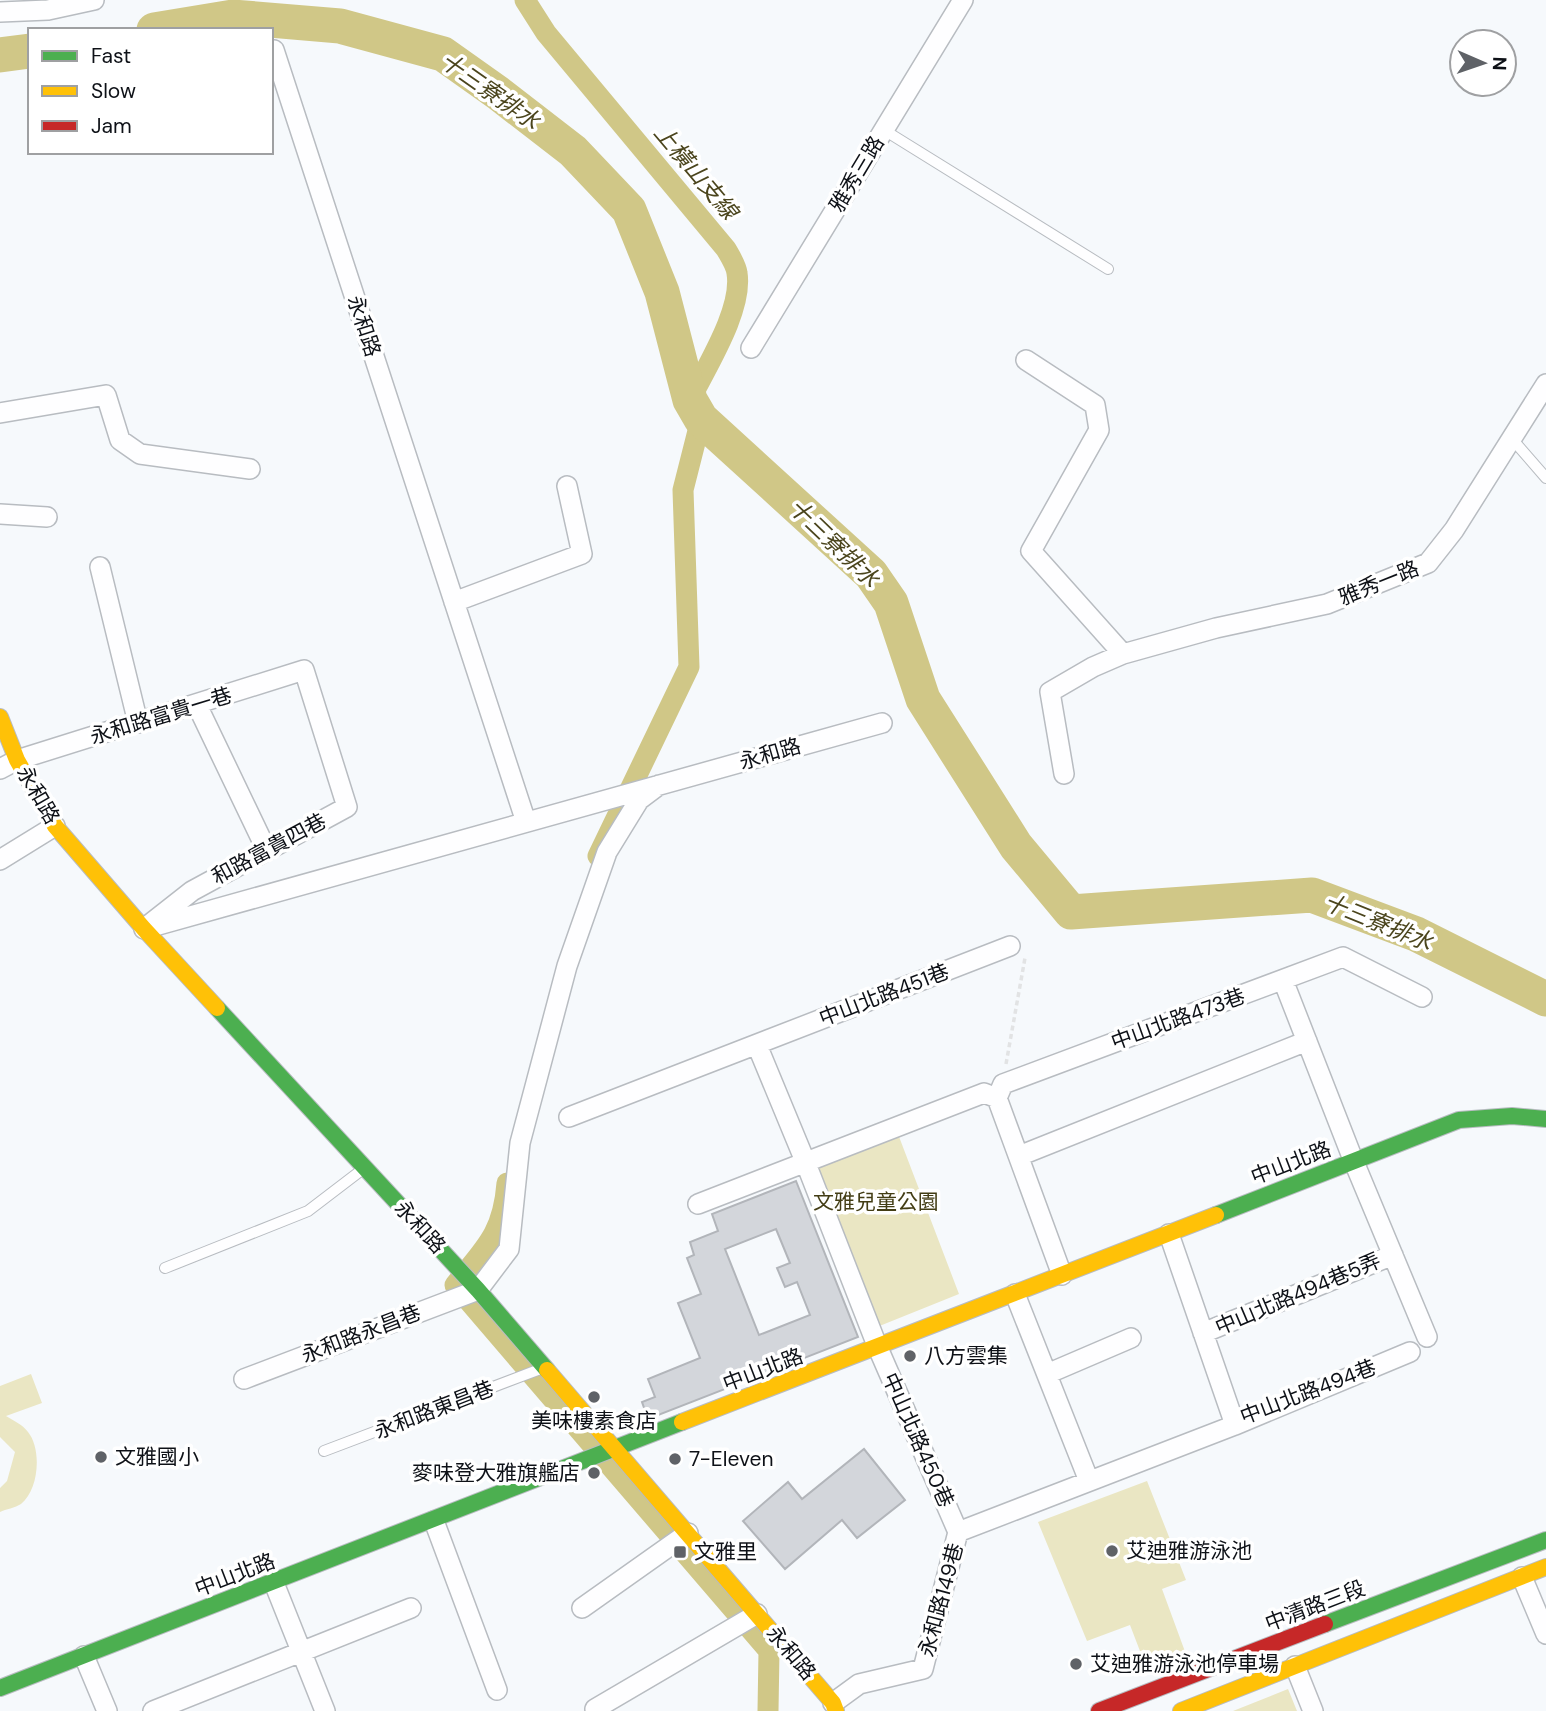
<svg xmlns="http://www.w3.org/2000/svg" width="1546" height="1711" font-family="'DM Sans','Noto Sans TC',sans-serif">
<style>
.green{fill:#eae6c3}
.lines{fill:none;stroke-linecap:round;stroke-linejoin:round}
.canal{stroke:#d0c787;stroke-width:21}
.river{stroke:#d0c787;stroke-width:35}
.building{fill:#d3d6db;stroke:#b2b5ba;stroke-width:2;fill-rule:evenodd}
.lane-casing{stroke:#b8bcc1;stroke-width:12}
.street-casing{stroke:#b8bcc1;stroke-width:22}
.fast-casing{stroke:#b8bcc1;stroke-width:18}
.slow-casing{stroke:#b8bcc1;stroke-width:18}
.jam-casing{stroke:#b8bcc1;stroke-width:18}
.path{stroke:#e2e3e4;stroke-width:3.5;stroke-dasharray:5 3.5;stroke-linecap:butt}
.lane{stroke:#fefeff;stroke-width:10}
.street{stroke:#fefeff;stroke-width:19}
.fast{stroke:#4caf50;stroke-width:16}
.slow{stroke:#ffc107;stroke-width:16}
.jam{stroke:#c62828;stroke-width:16}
.poi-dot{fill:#5f6267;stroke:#fff;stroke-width:2.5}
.labels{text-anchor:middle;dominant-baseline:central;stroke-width:7;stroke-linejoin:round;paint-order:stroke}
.street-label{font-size:21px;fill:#0e1117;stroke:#fff}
.park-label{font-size:21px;fill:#433d15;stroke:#fff}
.poi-label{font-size:21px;fill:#0e1117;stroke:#fff;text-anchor:start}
.water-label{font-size:23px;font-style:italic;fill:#4b451d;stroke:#fff}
</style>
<rect width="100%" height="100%" fill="#f6f9fc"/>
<path class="green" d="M898 1134 959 1294 877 1327 815 1166Z
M31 1374 42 1403 6 1416C14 1421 22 1424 28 1432 42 1449 39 1490 21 1504 15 1508 6 1509 0 1512V1488L7 1481 15 1452 0 1437V1386Z
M1147 1481 1186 1580 1162 1589 1187 1657 1148 1672 1130 1625 1087 1641 1038 1522Z
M1288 1689 1297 1711H1233Z"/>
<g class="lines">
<path class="canal" d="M525 0 546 33 726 249C730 256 736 265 737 273 743 310 706 367 690 400
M598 856 689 667 683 490 701 419
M507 1183C503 1234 485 1248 455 1285L769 1651 768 1711"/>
<path class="river" d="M154 30 233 17 340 26 443 54 498 93 573 151 629 210 662 292 690 400 701 419 871 574 891 603 923 699 1016 846 1071 912 1312 895 1416 934 1546 999
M0 55 30 51"/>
</g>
<path class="building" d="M796 1181 858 1337 648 1419 642 1402 655 1397 648 1379 700 1358 678 1303 701 1294 687 1258 694 1255 690 1242 718 1231 712 1214ZM776 1229 790 1263 777 1268 785 1287 797 1282 810 1315 759 1335 725 1249Z
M864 1449 905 1500 857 1538 842 1520 785 1569 743 1521 788 1482 802 1499Z"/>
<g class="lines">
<defs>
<path id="lane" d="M884 130 1108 269
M1513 440 1546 478
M165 1268 308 1211 363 1169
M324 1451 543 1368"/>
<path id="street" d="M0 12 48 10 94 0
M274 50 526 822
M751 348 963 0
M1026 360 1095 405 1099 430 1031 551 1123 654
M0 413 106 395 120 440 140 454 250 469
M0 514 47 517
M100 567 138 723
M454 602 582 554 567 486
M197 705 266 849
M0 769 17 760 304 670 347 807 192 891 150 924
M1064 774 1050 692 1093 667 1123 654 1216 628 1327 604 1428 563 1454 530 1546 384
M0 860 55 826
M144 929 882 723
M1283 980 1354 1162 1427 1337
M757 1045 805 1161 878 1348 958 1532
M569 1117 1010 946
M1019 1156 1307 1041
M698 1204 984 1093 997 1098
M1169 1234 1235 1425
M1062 1275 997 1098 1003 1084 1343 957 1422 997
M1015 1294 1089 1481
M1203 1333 1393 1255
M1047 1374 1131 1338
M244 1379 478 1290 509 1249 520 1143 567 966 607 852 639 800 659 785
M434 1521 497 1690
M958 1532 1235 1425 1410 1352
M1522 1577 1546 1634
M274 1583 325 1711
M582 1608 688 1533
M84 1656 107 1711
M1295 1666 1313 1711
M833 1703 859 1684 923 1669 958 1532
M595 1709 757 1614
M153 1711 411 1608"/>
<path id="fast" d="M217 1008 478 1290 547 1370
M1216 1215 1459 1120 1512 1116 1546 1119
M1325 1624 1546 1540
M0 1688 682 1422"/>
<path id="slow" d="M0 717 17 760 55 826 144 929 217 1008
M547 1370 833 1703 836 1711
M682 1422 1216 1215
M1181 1711 1546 1567"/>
<path id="jam" d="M1099 1711 1325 1624"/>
</defs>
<use href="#lane" class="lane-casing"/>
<use href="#street" class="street-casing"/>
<use href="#fast" class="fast-casing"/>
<use href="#slow" class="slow-casing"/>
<use href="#jam" class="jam-casing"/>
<path class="path" d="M1006 1064 1025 958"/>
<use href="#lane" class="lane"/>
<use href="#street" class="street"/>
<use href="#fast" class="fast"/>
<use href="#slow" class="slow"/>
<use href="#jam" class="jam"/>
</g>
<g class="poi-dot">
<circle cx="910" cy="1356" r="7"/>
<circle cx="594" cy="1397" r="7"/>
<circle cx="101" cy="1457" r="7"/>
<circle cx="675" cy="1459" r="7"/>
<circle cx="594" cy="1473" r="7"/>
<circle cx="1112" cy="1551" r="7"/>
<rect x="673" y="1545" width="14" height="14" rx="3.5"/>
<circle cx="1076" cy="1664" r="7"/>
</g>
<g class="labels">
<g class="street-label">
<text transform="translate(857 174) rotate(-59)">雅秀三路</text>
<text transform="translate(364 326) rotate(72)">永和路</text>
<text transform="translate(1379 583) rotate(-22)">雅秀一路</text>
<text transform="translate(161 716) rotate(-17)">永和路富貴一巷</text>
<text transform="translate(770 754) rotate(-16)">永和路</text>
<text transform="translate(38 795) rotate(60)">永和路</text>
<text transform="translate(269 849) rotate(-28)">和路富貴四巷</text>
<text transform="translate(884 995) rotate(-21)">中山北路451巷</text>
<text transform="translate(1178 1019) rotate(-20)">中山北路473巷</text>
<text transform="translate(1291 1163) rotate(-21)">中山北路</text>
<text transform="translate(420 1227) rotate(47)">永和路</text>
<text transform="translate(1298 1294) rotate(-23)">中山北路494巷5弄</text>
<text transform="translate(361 1334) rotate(-21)">永和路永昌巷</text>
<text transform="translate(763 1370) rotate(-21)">中山北路</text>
<text transform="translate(1308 1392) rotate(-21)">中山北路494巷</text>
<text transform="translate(434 1410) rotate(-21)">永和路東昌巷</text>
<text transform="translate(918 1440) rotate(66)">中山北路450巷</text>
<text transform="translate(235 1575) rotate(-21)">中山北路</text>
<text transform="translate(941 1600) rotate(-75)">永和路149巷</text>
<text transform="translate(1315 1606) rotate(-21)">中清路三段</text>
<text transform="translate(791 1653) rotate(50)">永和路</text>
</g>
<g class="park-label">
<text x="876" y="1202">文雅兒童公園</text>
</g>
<g class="poi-label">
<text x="924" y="1356">八方雲集</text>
<text x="594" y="1421" text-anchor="middle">美味樓素食店</text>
<text x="115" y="1457">文雅國小</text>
<text x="689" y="1459">7-Eleven</text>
<text x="580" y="1473" text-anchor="end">麥味登大雅旗艦店</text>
<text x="1126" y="1551">艾迪雅游泳池</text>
<text x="694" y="1552">文雅里</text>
<text x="1090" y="1664">艾迪雅游泳池停車場</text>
</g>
<g class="water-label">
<text transform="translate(490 91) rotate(35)">十三寮排水</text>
<text transform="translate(696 172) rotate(50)">上橫山支線</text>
<text transform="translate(834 543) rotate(44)">十三寮排水</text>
<text transform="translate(1378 922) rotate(22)">十三寮排水</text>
</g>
</g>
<rect x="28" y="28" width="245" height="126" fill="#ffffff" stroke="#9fa0a2" stroke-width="2"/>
<rect x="42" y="51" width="35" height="10" fill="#4caf50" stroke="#9fa0a2" stroke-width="2"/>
<text x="91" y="63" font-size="21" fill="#0e1117">Fast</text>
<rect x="42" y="86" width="35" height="10" fill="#ffc107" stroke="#9fa0a2" stroke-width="2"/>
<text x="91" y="98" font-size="21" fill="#0e1117">Slow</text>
<rect x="42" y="121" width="35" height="10" fill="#c62828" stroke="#9fa0a2" stroke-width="2"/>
<text x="91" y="133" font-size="21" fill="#0e1117">Jam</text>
<g transform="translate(1483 63) rotate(92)"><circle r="33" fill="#ffffff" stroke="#9fa0a2" stroke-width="2"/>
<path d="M0-5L12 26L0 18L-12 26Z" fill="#5f6267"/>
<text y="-10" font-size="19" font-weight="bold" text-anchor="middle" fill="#0e1117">N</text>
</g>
</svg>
